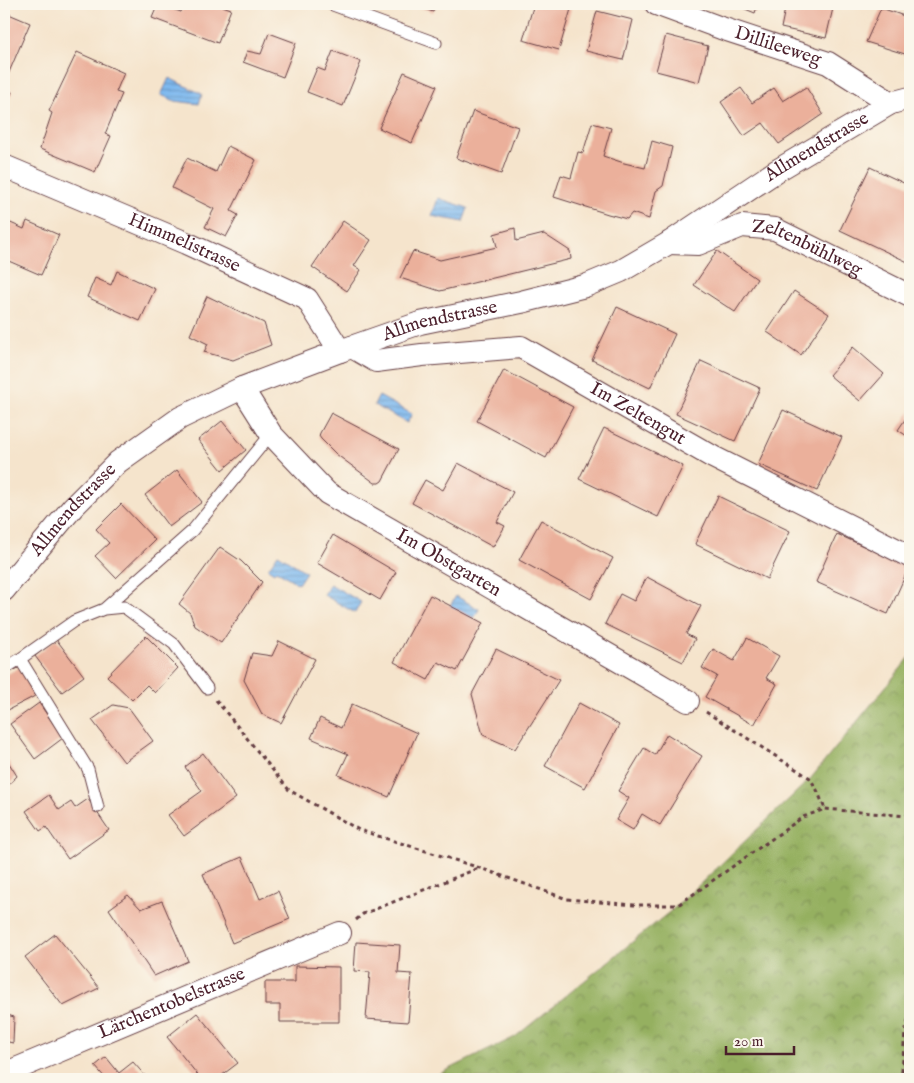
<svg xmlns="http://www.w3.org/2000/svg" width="914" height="1083" font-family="'IM FELL English',serif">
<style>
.forest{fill:url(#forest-crowns);stroke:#706846}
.water{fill:url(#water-rules);stroke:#646c8d}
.building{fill:#ebb09b}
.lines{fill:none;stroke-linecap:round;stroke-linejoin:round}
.service-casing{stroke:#643d43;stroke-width:13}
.minor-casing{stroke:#643d43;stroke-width:24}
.path{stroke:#643d43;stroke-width:3;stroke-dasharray:4 4;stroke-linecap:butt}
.service{stroke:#fff;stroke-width:11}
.minor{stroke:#fff;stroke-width:22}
.labels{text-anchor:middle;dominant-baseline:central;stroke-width:5;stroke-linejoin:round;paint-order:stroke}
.street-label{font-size:19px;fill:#4a1f2b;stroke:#fbf7ec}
</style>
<defs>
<pattern id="forest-crowns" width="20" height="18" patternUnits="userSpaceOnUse" patternTransform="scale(1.25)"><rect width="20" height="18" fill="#95b061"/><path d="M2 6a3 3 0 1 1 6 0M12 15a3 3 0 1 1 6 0" fill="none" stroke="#7c8f50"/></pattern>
<pattern id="water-rules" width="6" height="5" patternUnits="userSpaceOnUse" patternTransform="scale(1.25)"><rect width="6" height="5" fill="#7eb9ef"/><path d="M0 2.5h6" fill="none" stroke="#6996c2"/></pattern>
</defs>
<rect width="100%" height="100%" fill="#fbf7ec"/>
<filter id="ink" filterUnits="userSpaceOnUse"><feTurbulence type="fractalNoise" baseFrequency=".02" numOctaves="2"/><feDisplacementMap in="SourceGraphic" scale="10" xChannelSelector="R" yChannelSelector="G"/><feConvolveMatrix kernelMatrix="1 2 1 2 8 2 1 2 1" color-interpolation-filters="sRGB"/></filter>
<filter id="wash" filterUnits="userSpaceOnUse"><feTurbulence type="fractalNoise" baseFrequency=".0096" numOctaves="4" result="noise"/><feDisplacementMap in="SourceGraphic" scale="20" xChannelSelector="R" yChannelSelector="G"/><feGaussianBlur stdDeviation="1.12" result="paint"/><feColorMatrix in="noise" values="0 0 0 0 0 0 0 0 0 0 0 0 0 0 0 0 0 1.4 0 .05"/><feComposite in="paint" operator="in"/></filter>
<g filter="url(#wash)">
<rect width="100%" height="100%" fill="#f5e4cc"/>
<path class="forest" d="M910 657V1079H429L515 1037 678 905 811 778Z"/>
<path class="water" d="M169 78 202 94 199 104 175 101 161 95Z
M438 198 468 208 463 222C452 219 443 219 432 216Z
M379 396 412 414 407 423 374 405Z
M278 554 306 572 298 584 276 570 274 573 268 569Z
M330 584 361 602 355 613 324 595Z
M456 596 479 609 473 620 450 606Z"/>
<g id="blocks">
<path class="building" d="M158 4 181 12 184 4H217L231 9 218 43 152 18Z
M411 4H436L433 12Z
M534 4H551L571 9 559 50 523 40Z
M733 4H758L755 13Z
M786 4H834L826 38 781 28Z
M881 8 910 18V38L905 54 866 42Z
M597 11 633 20 623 60 586 51Z
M4 12 30 23 4 84Z
M269 33 296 43 283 77 243 62 247 51 261 54Z
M666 35 708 46 699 82 656 71Z
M333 51 361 62 343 106 307 92 317 68 325 71Z
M77 52 124 73 116 92 122 94 105 134 111 136 95 172 40 149 52 113 49 111Z
M404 72 437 86 412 143 379 128Z
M806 87 823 114 779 144 763 123 744 136 721 102 741 88 752 103 774 88 783 101Z
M4 89 12 92 4 110Z
M473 111 518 127 501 174 456 158Z
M592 123 611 128 603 156 624 163 645 168 652 141 672 147 663 186 656 191 649 219 632 213 627 219 608 214 554 197 561 175 571 178 578 152 583 153Z
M228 146 256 160 231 211 238 215 226 237 205 227 214 209 172 188 187 158 216 172Z
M870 167 910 186V263L840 230Z
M4 220 24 229 27 221 59 235 41 275 4 259Z
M343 221 371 240 354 266 361 270 347 291 312 267Z
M515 228 516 241 544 234 570 251 571 259 440 291 400 278 413 251 440 260 497 247 494 234Z
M717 251 757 279 735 312 694 285Z
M117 271 155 289 140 321 87 297 95 278 111 285Z
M794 291 829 314 801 355 767 332Z
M207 296 264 323 271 345 233 360 204 352 208 344 190 335Z
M617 307 675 334 650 388 592 360Z
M853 347 884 374 860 401 829 375Z
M701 361 760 388 735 441 676 414Z
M504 370 573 407 546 458 477 421Z
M783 410 842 437 817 491 758 464Z
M910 412V438L898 430Z
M331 413 399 449 382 481 379 483H375L336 454 321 439 319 436 320 433Z
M222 421 246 450 222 470 198 440Z
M604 428 683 466 658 517 579 479Z
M458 463 513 492 497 522 505 526 493 547 412 503 425 480 443 490Z
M177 470 202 502 169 527 145 495Z
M718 496 790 531 767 579 695 544Z
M121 504 155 540 116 578 95 556 109 543 96 529Z
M541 520 613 558 591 599 519 560Z
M837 534 909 567 888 614 816 582Z
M333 535 396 572 380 600 317 563Z
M220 547 241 561 262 582 221 643 195 626 190 613 179 604Z
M647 577 701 606 686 634 695 639 683 662 605 624 620 594 634 601Z
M430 595 483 623 457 671 438 662 428 680 394 662Z
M146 636 178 668 155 693 147 685 132 700 107 676Z
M747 638 779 656 766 678 777 684 754 725 705 697 717 676 702 668 713 649 734 661Z
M56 639 84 676 62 692 35 656Z
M279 641 315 659 281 723 262 714 244 680 252 653 272 656Z
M496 649 559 680 515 749 483 735 472 694Z
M20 667 35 696 8 710 4 703V676Z
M39 703 63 738 35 759 10 724Z
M579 703 619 725 585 788 545 766Z
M352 704 417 733 389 797 338 775 348 754 311 738 320 718 341 728Z
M113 705 129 708 153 741 124 762 92 720Z
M667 734 702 756 660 825 642 814 633 830 616 820 629 798 618 791 644 748 655 755Z
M203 753 236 798 184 836 168 815 202 791 185 767Z
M4 755 17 776 4 790Z
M49 795 59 810 71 802 75 808 88 799 109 830 68 859 46 827 40 831 26 811Z
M242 857 260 899 278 891 290 919 232 943 203 874Z
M128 895 141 909 162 901 188 961 154 976 109 909Z
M55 934 99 988 63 1006 25 957Z
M356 942 400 945 398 973 412 974 408 1022 366 1019 370 972 354 971Z
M295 966 339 967V1022H280V1005H265V982H295Z
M197 1013 238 1063 217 1079H201L167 1037Z
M4 1014 14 1017 13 1043 4 1041Z
M106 1057 119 1073 133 1062 148 1079H106L95 1066Z"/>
</g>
</g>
<g filter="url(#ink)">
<use href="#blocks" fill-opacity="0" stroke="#643d43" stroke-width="1"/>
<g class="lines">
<defs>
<path id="service" d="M330 4 436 43
M104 609 192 531 271 434
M20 659 88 769 98 807
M4 669 20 659 74 621 104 609 124 607 174 644 207 688"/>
<g id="minor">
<path id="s1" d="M656 4 721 28 828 63 891 103"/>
<path id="s2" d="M4 166 186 243 307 299 340 351"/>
<path id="s3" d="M669 243 698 244 742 226 775 229 910 296"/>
<path id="s4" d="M352 347 376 361 422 355 521 347 713 457 909 556"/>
<path id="s5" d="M242 388 271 434 327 493 640 673 688 701"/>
<path id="s6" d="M4 590 73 507 118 462 180 418 242 388 340 351 420 323 521 302 585 286 621 271 669 243 778 170 891 103 910 98"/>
<path id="s7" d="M4 1074 340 933"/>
</g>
</defs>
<use href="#service" class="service-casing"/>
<use href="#minor" class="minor-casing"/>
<path class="path" d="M216 700 289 790 359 830 480 868 567 899 634 905H678L803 817 825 809 907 816 910 814
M706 712 810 778 817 790 825 809
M4 801 8 797
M356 920 363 914 479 868
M902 1071 905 1032 910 1014
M897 1079 902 1071 910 1062"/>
<use href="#service" class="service"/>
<use href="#minor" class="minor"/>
</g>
</g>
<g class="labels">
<g class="street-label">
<text stroke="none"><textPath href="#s1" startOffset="129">Dillileeweg</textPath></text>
<text stroke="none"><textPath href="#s6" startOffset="946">Allmendstrasse</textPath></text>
<text stroke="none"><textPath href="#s2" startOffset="196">Himmelistrasse</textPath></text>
<text stroke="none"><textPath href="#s3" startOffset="146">Zeltenbühlweg</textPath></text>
<text stroke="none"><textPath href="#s6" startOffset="526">Allmendstrasse</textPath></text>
<text stroke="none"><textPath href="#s4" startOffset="308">Im Zeltengut</textPath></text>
<text stroke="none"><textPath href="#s6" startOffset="106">Allmendstrasse</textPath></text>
<text stroke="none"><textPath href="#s5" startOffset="276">Im Obstgarten</textPath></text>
<text stroke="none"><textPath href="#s7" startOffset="182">Lärchentobelstrasse</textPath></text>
</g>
</g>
<rect width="914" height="1083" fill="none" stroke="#fbf7ec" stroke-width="20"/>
<path d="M726 1046v8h68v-8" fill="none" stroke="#4a1f2b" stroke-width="2.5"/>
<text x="734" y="1046" font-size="15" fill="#4a1f2b" stroke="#fbf7ec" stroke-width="4" paint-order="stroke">20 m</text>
</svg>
